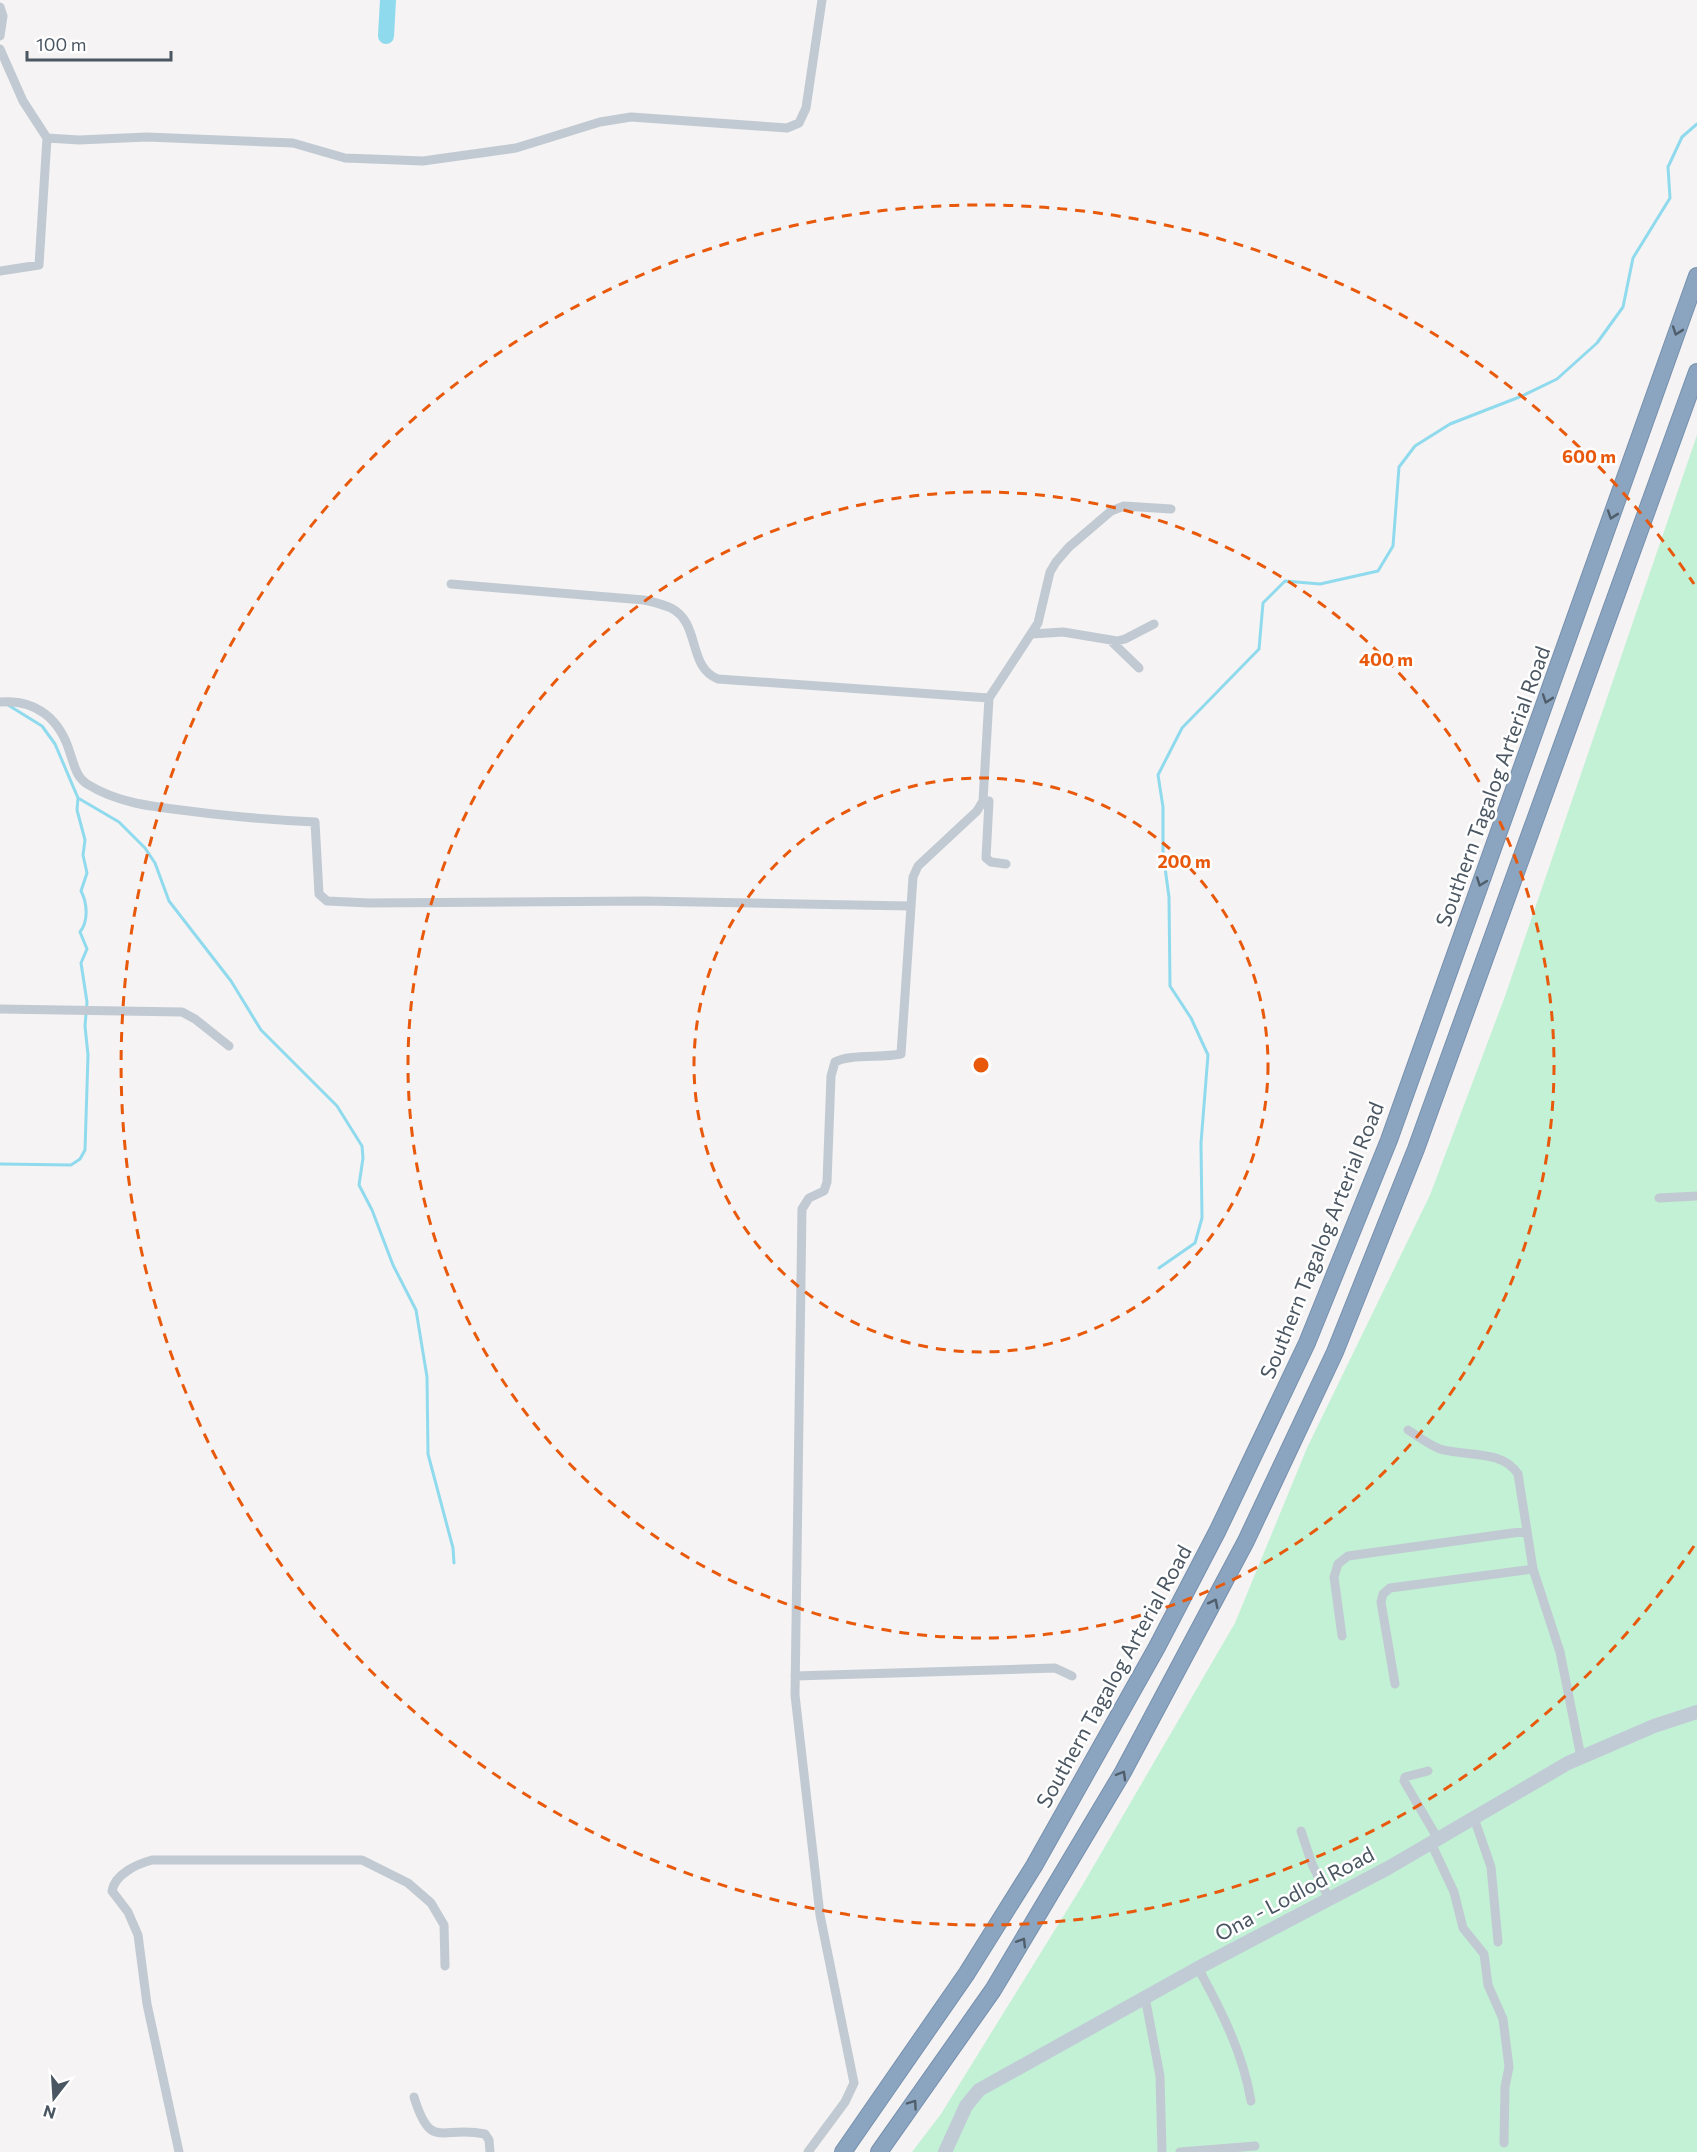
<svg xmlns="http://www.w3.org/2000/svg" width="1697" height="2152" font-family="Commissioner,sans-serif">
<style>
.green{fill:#c3f1d5}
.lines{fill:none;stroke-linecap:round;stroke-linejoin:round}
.stream{stroke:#90daee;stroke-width:3}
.river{stroke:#90daee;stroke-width:16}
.highway-casing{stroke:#7690ad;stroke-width:18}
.street{stroke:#c1cad2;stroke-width:9}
.secondary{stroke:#c1cbd6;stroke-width:14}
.highway{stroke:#8ba5c1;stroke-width:16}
.oneway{stroke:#505e6b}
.ring{fill:none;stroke:#e8590c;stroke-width:3;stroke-dasharray:10 8}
.labels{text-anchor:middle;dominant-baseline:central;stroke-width:5;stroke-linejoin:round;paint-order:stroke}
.street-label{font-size:21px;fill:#4a5661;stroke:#fff}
.centre{fill:#e8590c;stroke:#fff;stroke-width:3}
.ring-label{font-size:18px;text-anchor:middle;font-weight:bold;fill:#e8590c;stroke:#fff;stroke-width:5;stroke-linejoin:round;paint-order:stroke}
</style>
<rect width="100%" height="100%" fill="#f5f3f3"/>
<path class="green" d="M1697 435V2152H912L941 2114 1082 1886 1235 1623 1307 1448 1430 1195 1504 999Z"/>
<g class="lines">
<path class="stream" d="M8 705 42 726 55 744 78 798 119 822 145 848 155 863 169 901 231 981 261 1030 337 1106 362 1146 363 1158 359 1185 372 1210 393 1265 416 1310 427 1377 428 1454 453 1548 454 1563
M0 1164 71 1165 80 1159 85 1150 88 1055 85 1026 87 1002 81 963 87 949 80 932C89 921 87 902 81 891L87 873 83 855 85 840 77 810 78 798
M1159 1268 1195 1243 1202 1218 1201 1143 1208 1055 1191 1018 1170 986 1169 897 1163 853V807L1158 775 1182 728 1259 649 1263 603 1285 581 1320 584 1378 571 1393 546 1399 467 1415 446 1450 424 1522 396 1557 379 1597 343 1623 307 1633 258 1670 198 1668 167 1682 137 1697 124"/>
<path class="river" d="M386 36 388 0"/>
<defs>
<path id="highway" d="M843 2152 967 1973 1034 1866 1157 1647 1218 1530 1307 1343 1389 1140 1697 276
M879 2152 993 1990 1123 1772 1246 1541 1335 1352 1416 1149 1697 372"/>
</defs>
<use href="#highway" class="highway-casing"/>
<path class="street" d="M0 7 3 16 0 36
M0 49 23 101 47 138
M0 271 39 265 47 138 79 140 147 137 293 143 345 158 423 161 516 148 600 122 631 117 787 128 799 123 806 108 822 0
M451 584 644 600C653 602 663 604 671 608 701 623 687 667 718 679L989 698
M1032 634 1063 632 1117 641 1125 639 1154 624
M1110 640 1139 668
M0 702C36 699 60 719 70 753 74 764 76 777 87 784 121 805 158 807 197 812 236 817 275 820 315 822L319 894 327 901 369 903 644 901 909 906
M983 801H989L986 858 991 862 1006 864
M0 1009 182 1012 195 1019 229 1046
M1659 1198 1697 1196
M1408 1430C1418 1436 1429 1445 1440 1449 1467 1457 1501 1449 1518 1474L1533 1569 1560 1652 1581 1757
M1342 1636 1334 1577 1338 1564 1348 1556 1527 1531
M795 1676 1055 1668 1072 1676
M1395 1684 1381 1602 1383 1594 1390 1588 1533 1569
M1428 1771 1405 1777 1404 1781 1438 1839
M1474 1818 1491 1867 1498 1942
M1301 1831 1312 1864 1329 1899
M1431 1843 1454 1892 1463 1928 1484 1954 1488 1985 1503 2019 1509 2067 1505 2087 1504 2143
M1198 1968C1221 2010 1243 2053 1251 2101
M1145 1997 1160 2076 1162 2152
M414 2097C431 2152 441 2125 485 2134L489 2140 490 2152
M179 2152 147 2004 138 1935 128 1912 112 1891C115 1874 137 1864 152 1860H362L408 1883 431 1903 444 1925 445 1966
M808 2152 845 2102 854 2083 820 1915 795 1695 802 1209 809 1198 824 1191 827 1182 831 1076 835 1062C849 1054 881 1058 901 1054L913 877 918 866 977 811 983 801 989 698 1038 623 1050 572 1056 562 1069 547 1111 511 1124 506 1171 509
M1180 2152 1255 2146"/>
<path class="secondary" d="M945 2152 966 2106 979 2090 1198 1968 1388 1868 1568 1763 1654 1726 1697 1712"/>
<use href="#highway" class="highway"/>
</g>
<defs><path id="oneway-chevron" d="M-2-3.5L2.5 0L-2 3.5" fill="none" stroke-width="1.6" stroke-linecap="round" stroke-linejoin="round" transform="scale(1.5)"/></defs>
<g class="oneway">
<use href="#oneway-chevron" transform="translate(1677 331) rotate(109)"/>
<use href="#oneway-chevron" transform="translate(1612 515) rotate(109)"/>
<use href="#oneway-chevron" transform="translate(1547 699) rotate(109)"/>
<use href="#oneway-chevron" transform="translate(1481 882) rotate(110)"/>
<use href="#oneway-chevron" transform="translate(1214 1603) rotate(-63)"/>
<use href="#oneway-chevron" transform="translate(1122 1775) rotate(-60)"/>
<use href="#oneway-chevron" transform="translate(1022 1942) rotate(-58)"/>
<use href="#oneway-chevron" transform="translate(913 2104) rotate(-55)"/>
</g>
<g class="ring">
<circle cx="981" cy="1065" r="287"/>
<circle cx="981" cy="1065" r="573"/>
<path d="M1694 1546A860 860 0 1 1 1694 584"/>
</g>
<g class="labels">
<g class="street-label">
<text transform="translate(1492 786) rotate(-70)">Southern Tagalog Arterial Road</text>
<text transform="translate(1321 1240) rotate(-68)">Southern Tagalog Arterial Road</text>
<text transform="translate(1113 1676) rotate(-61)">Southern Tagalog Arterial Road</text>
<text transform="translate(1294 1893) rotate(-28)">Ona - Lodlod Road</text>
</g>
</g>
<circle cx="981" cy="1065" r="9" class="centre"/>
<g class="ring-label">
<text x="1589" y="463">600 m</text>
<text x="1386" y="666">400 m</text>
<text x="1184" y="868">200 m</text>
</g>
<g transform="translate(54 2098) rotate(197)" stroke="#ffffff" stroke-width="4.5" paint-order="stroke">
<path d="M0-4.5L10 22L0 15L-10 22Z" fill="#4a5661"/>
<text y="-9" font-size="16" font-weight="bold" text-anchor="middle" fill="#4a5661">N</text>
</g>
<path d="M27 51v9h144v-9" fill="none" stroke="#4a5661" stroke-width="3"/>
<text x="36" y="51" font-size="18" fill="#4a5661" stroke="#ffffff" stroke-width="4.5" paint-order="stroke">100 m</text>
</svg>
